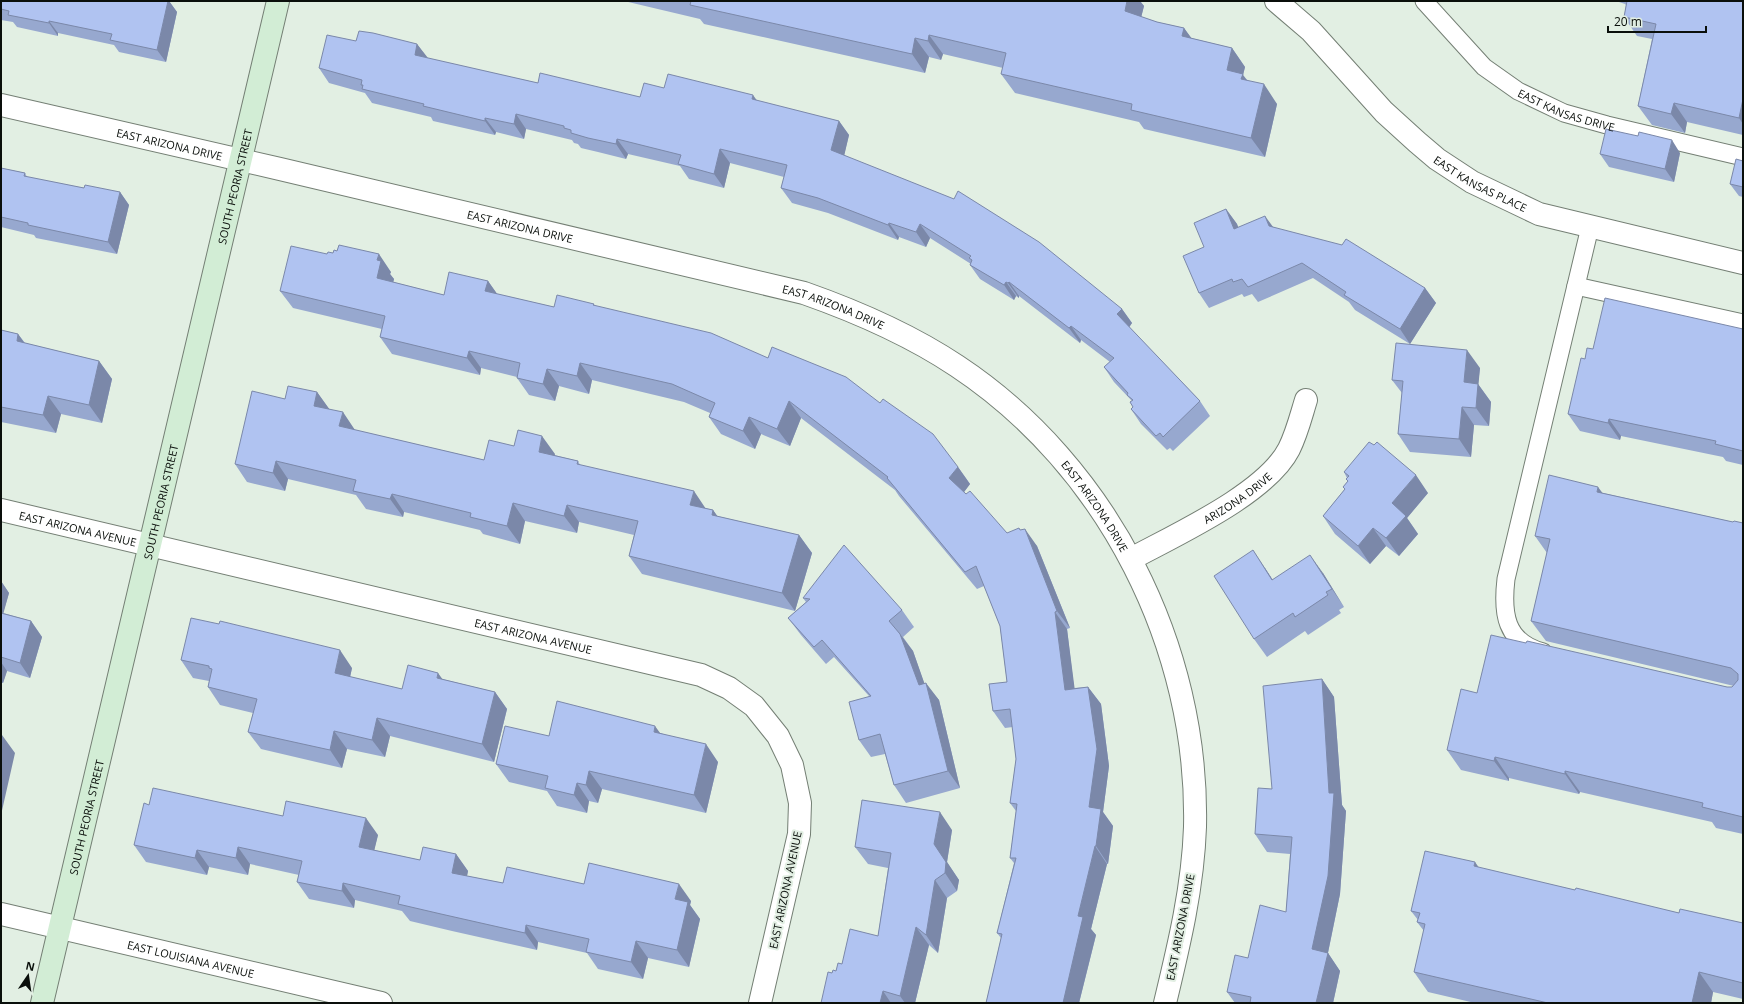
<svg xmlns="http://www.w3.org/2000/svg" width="1744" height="1004" font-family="'Open Sans',sans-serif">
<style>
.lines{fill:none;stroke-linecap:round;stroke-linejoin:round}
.service-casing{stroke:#747f74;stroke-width:19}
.minor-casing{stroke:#747f74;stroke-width:24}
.secondary-casing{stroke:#747f74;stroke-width:24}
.service{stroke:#fff;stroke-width:17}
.minor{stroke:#fff;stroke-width:22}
.secondary{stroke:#d2edd5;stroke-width:22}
.wall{fill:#97a8cf}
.shaded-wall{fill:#7b88a9}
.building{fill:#b0c3f1;stroke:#7b88a9}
.labels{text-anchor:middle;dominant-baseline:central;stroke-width:4;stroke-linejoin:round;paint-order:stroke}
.street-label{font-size:11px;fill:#0a0f0b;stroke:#e2efe3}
</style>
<rect width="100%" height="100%" fill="#e2efe3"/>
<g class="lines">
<defs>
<g id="service">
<path id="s1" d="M1424 1 1484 67 1518 91 1564 113 1607 125 1743 157"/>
<path d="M1576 286 1743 323"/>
<path d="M1543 652C1505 642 1502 613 1506 579L1590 227"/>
</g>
<g id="minor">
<path id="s2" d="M1276 1 1311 31 1384 112 1417 142 1437 159 1472 182 1539 214 1743 263"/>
<path id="s3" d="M1 105 280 169 804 293C858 312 909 334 957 366 1108 466 1199 647 1195 827 1193 887 1179 945 1165 1003"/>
<path id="s4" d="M1 510 701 675 729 688 754 706 778 736 792 765 800 803 799 834 760 1003"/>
<path id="s5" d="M1131 559C1175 535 1266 494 1289 449 1297 433 1301 416 1306 400"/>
<path id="s6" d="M1 914 381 1003"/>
</g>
<g id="secondary">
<path id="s7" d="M42 1003 278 1"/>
</g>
</defs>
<use href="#service" class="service-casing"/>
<use href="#minor" class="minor-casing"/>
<use href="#secondary" class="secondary-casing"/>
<use href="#service" class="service"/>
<use href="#minor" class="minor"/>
<use href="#secondary" class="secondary"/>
</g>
<path class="wall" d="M1 1H169L177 12 166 62 119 52 114 45 58 33V36L17 27 13 22 1 20Z
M624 1H1140L1144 6 1141 17 1157 22 1184 28 1191 38 1232 48 1245 67 1243 75 1248 81 1277 104 1265 157 1144 129 1139 122 1015 93 1001 74 1003 68 943 54 941 60 929 57 925 73 704 24 700 19Z
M1616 1H1743V135L1687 122 1685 133 1652 125 1638 106 1652 39 1637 36 1624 17 1626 5 1625 4Z
M356 41 417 44 427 58 538 83 640 97 664 88 757 101 839 121 849 135 844 155 1122 309 1132 323 1129 327 1200 401 1210 416 1173 451 1170 448 1167 450 1141 424 1131 409 1133 407 1130 402 1132 401 1114 382 1104 367 1110 362 1081 340 1080 343 1019 296V298L1016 296 1014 300 980 279 970 265 971 264 930 238 926 247 899 237 898 240 828 213 792 203 781 188 784 177 730 163 724 188 689 179 680 166 628 154 626 159 598 152 581 148 578 144 574 143 572 140 526 129 524 139 496 132 495 135 433 121 431 117 372 103 365 93 329 83 319 68Z
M1680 153 1674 182 1609 167 1600 154Z
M1743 161V197L1739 196 1730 184Z
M1 168 25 173 27 177 84 188 120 192 129 205 117 254 36 238 34 235 1 227Z
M1226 209 1237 224 1238 228 1273 227 1425 288 1436 303 1410 344 1355 310 1349 302 1313 278 1258 302 1252 294 1244 297 1242 294 1209 308 1199 293 1204 247Z
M337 251 391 272 390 274 394 279 393 282 444 295 488 281 497 294 554 307 594 304 595 306 958 467 970 484 964 492 1007 533 1020 530 1037 546 1070 628 1067 629 1074 688 1088 687 1101 704 1109 766 1103 812 1113 826 1108 864H1107L1091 929 1096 935 1079 1003H986L1001 938 997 933 1014 863 1010 858 1016 811 1010 803 1016 759 1013 727 1005 728 993 711 1007 682 1000 626 984 586 977 589 899 496 895 490 801 418 790 446 761 434 755 449 721 434 709 417 710 413 684 402 592 380 589 394 559 386 555 401 529 395 517 378V377L481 368 480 375 392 354 380 337 382 329 293 308 280 291 327 254 333 253Z
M1743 329V465L1726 461 1723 457 1621 436 1620 440 1580 431 1568 414 1585 359 1593 349Z
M1 330 18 334 25 343 99 361 112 379 102 423 61 414 56 433 1 422Z
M1480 368 1478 384 1491 402 1489 426 1474 425 1471 457 1410 452 1398 434 1402 393 1392 380Z
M317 392 329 409 355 430 484 460 514 446 555 454 554 455 578 461 580 465 705 508 713 510 717 516 799 535 812 553 795 611 642 574 629 556 634 535 579 522 577 533 525 521 520 544 483 534 480 530 404 512 403 517 366 509 356 495 288 479 285 491 247 482 235 464 285 399Z
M1344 472 1428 493 1407 518 1418 534 1399 556 1386 546 1370 564 1335 534 1323 516 1345 489 1343 487 1348 481 1346 479 1347 478Z
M1603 493 1733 522 1743 523V834L1716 828 1712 822 1580 792 1579 794 1509 778V781L1461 770 1447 750 1477 693 1526 643 1727 687H1732L1734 686 1546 641 1531 621 1547 553 1535 536Z
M1265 568 1273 580 1323 573 1344 607 1339 610 1341 613 1308 635 1305 631 1267 657 1254 639Z
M1 581 9 593 3 613 31 621 42 637 30 678 7 671 3 683H1Z
M803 598 902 610 914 627 903 637 913 651 924 683 939 700 960 788 906 803 894 785 885 754 871 757 859 740 869 696 834 657 826 664 801 635 788 618 806 602Z
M181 660 352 668 350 677 402 689 442 679 495 692 507 709 494 762 390 736 385 757 347 749 342 768 261 749 248 732 253 713 220 705 208 687 209 681 193 678Z
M1322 679 1334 697 1342 805 1346 811 1340 894 1328 953 1340 971 1333 1003H1235L1227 992 1248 958 1286 912 1290 854 1267 852 1255 834Z
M661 733 718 762 706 813 602 789 598 803 589 801 587 813 557 806 547 791 509 782 496 764 549 736Z
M149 805 283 816 378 835 374 850 420 860 456 854 468 871 467 876 503 883 584 884 691 901 690 905 700 919 689 967 648 958 643 979 598 969 587 953 538 942 537 950 452 931 410 921 402 911 355 900 354 908 309 899 297 882 299 875 250 864 248 875 209 867 207 875 146 862 134 845Z
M952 830 947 862 959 880 957 891 947 898 938 953 929 945 915 1003H821L832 973 836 971 842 964 878 936 888 868 868 864 855 847Z
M1479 868 1575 890 1679 913 1743 923V999L1713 992 1711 1003H1475L1428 992 1414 972 1424 931 1417 922 1418 920 1411 911Z"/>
<path class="shaded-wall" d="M168 1H169L177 12 166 62 157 50Z
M1127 1H1140L1144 6 1138 30 1125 11Z
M49 21 58 33V36L49 23Z
M1184 28 1198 47 1182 36Z
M929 35 943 54 941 60 928 41Z
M915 38 929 57 925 73 912 54Z
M417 44 428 58 415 55Z
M1232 48 1245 67 1243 75 1256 93 1227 70Z
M1264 84 1277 104 1265 157 1251 138Z
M753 95 763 109 752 99Z
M1743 99V124L1739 118Z
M1674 103 1687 122 1685 133 1671 114Z
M516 114 526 129 524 139 514 124Z
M485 118 496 132 495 135 485 121Z
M839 121 849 135 842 165 831 150Z
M617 139 628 154 626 159 616 144Z
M1672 140 1680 153 1674 182 1665 169Z
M720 149 730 163 724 188 714 174Z
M120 192 129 205 117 254 108 242Z
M1226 209 1237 224 1245 244 1234 229Z
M1265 216 1276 231 1269 226Z
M889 223 899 237 898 240 888 225Z
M920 224 930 238 926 247 916 232Z
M379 254 391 272 390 274 394 279 390 296 377 278V260Z
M488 281 500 298 485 291Z
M1006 282 1016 296 1014 300 1004 285Z
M1009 282 1019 296V298L1008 283Z
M1425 288 1436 303 1410 344 1400 329Z
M1122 309 1132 323 1128 329 1117 314Z
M1071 326 1081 340 1080 343 1069 328Z
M18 334 31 352 17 341Z
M1467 350 1480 368 1477 400 1464 382Z
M469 351 481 368 480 375 467 358Z
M99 361 112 379 102 423 89 405Z
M580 363 592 380 589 394 577 376Z
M547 369 559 386 555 401 543 384Z
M1478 384 1491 402 1489 426 1476 408Z
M317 392 330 410 314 406Z
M48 396 61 414 56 433 43 415Z
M789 401 801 418 790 446 777 429Z
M1462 407 1474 425 1471 457 1459 439Z
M343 412 355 430 339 426Z
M749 417 761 434 755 449 743 431Z
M1609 419 1621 436 1620 440 1608 423Z
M542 436 555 454 551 470 539 452Z
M276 461 288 479 285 491 273 473Z
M958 467 970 484 961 496 949 478Z
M1416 475 1428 493 1407 518 1418 534 1399 556 1386 538 1392 503Z
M1598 487 1613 507 1597 492Z
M694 491 706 509 690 505Z
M392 494 404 512 403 517 390 499Z
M513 503 525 521 520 544 507 526Z
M567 505 579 522 577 533 564 516Z
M713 510 726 528 712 515Z
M1373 528 1386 546 1370 564 1358 546Z
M1025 529 1037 546 1070 628 1057 611Z
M799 535 812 553 795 611 782 593Z
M1253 550 1265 568 1284 598 1272 580Z
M1310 555 1323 573 1344 607 1332 589Z
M1 581 9 593 1 622Z
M1055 612 1067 629 1077 707 1065 690Z
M31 621 42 637 30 678 20 663Z
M900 634 913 651 931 702 919 685Z
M340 650 352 668 347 691 335 673Z
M1 662 7 671 3 683 1 680Z
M438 673 451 691 437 678Z
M1322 679 1334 697 1342 805 1346 811 1340 894 1325 967 1312 949 1329 793Z
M926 683 939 700 960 788 948 771Z
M1088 687 1101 704 1109 766 1103 812 1113 826 1108 864 1096 846 1089 807Z
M495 692 507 709 494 762 482 744Z
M377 718 390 736 385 757 372 740Z
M655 726 668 744 654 732Z
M334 731 347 749 342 768 330 750Z
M2 735 15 753 1 815V737Z
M706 744 718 762 706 813 694 795Z
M1495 757 1509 778V781L1494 761Z
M589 771 602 789 598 803 586 785Z
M1565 771 1580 792 1579 794 1565 774Z
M577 783 589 801 587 813 574 795Z
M940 812 952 830 947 862 959 880 957 891 945 873 934 844Z
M366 818 378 835 371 864 359 847Z
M1095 846 1107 864 1091 929 1096 935 1079 1003H1063L1078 916Z
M238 847 250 864 248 875 236 858Z
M197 850 209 867 207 875 195 858Z
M456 854 468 871 464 890 452 873Z
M1475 862 1489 882 1474 866Z
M935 880 947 898 938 953 926 935Z
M343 883 355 900 354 908 342 891Z
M679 884 691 901 690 905 700 919 689 967 677 950 675 899Z
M526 925 538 942 537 950 525 933Z
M916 927 929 945 915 1003H905L900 996Z
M636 941 648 958 643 979 631 962Z
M1328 953 1340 971 1333 1003H1316Z
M1699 972 1713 992 1711 1003H1692Z
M883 991 891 1003H880Z"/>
<path class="building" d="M1 1H168L157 50 110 40 112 34 49 21V23L8 15 9 11 1 9Z
M691 1H1127L1125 11 1157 22 1184 28 1182 36 1232 48 1227 70 1243 74 1241 79 1264 84 1251 138 1131 110 1132 104 1001 74 1006 53 929 35 928 41 915 38 912 54 690 5Z
M1627 1H1743V99L1739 118 1674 103 1671 114 1638 106 1656 24 1624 17Z
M359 31 373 33 417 44 415 55 538 83 540 73 640 97 644 83 664 88 668 74 753 95 752 99 839 121 831 150 954 199 958 191 1039 242 1122 309 1117 314 1200 401 1163 437 1160 433 1156 436 1131 409 1133 407 1130 402 1133 400 1127 395 1128 393 1104 367 1114 358 1071 326 1069 328 1009 282 1008 283 1006 282 1004 285 970 265 972 260 969 258 971 256 920 224 916 232 889 223 888 225 818 198 781 188 787 165 720 149 714 174 678 164 681 155 617 139 616 144 588 138 571 133V130L564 128V126L516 114 514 124 485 118V121L423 106 424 104 362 89 363 85H361L362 80 319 68 327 35 356 41Z
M1606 129 1638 136 1639 132 1672 140 1665 169 1600 154Z
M1736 159 1743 161V187L1730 184Z
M1 168 25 173 24 176 84 188 85 185 120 192 108 242 28 225V223L1 217Z
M1226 209 1234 229 1265 216 1269 226 1342 245 1346 239 1425 288 1400 329 1344 295 1346 292 1302 263 1248 287 1242 279 1233 282 1232 279 1199 293 1183 256 1204 247 1194 223Z
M339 245 379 254 377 260 381 261 377 278 444 295 449 272 488 281 485 291 554 307 557 295 594 304 593 305 711 333 768 358 772 347 846 377 880 403 883 399 933 434 958 467 949 478 966 494 970 491 1007 533 1019 528 1020 530 1025 529 1057 611 1055 612 1065 690 1088 687 1097 749 1089 807 1101 809 1096 846H1095L1078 916 1083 917 1063 1003H986L1002 934 997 933 1016 858H1010L1017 804 1010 803 1016 759 1010 709 993 711 989 684 1007 682 1000 626 976 566 965 572 887 478 888 477 789 401 777 429 749 417 743 431 709 417 715 403 672 384 580 363 577 376 547 369 543 384 517 378 520 363 469 351 467 358 380 337 385 316 280 291 291 246 327 254 328 252 333 253 334 250 337 251Z
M1605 298 1743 329V451L1715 444 1716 441 1609 419 1608 423 1568 414 1581 358 1585 359 1587 348 1593 349Z
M1 330 18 334 17 341 99 361 89 405 48 396 43 415 1 407Z
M1396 343 1467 350 1464 382 1478 384 1476 408 1462 407 1459 439 1398 434 1403 381 1392 380Z
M288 386 317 392 314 406 343 412 339 426 484 460 489 440 514 446 518 430 542 436 539 452 578 461 577 464 694 491 690 505 713 510 712 515 799 535 782 593 629 556 638 521 567 505 564 516 513 503 507 526 470 517 471 513 392 494 390 499 353 491 356 480 276 461 273 473 235 464 252 391 285 399Z
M1369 442 1374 445 1377 442 1416 475 1392 503 1406 516 1386 538 1373 528 1358 546 1323 516 1345 489 1343 487 1348 481 1346 479 1349 476 1344 472Z
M1549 475 1598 487 1597 492 1733 522 1734 521 1743 523V817L1702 807 1703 803 1565 771V774L1495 757 1494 761 1447 750 1461 689 1477 693 1491 635 1526 643 1527 641 1727 687H1732L1738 680V674L1731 668 1531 621 1550 539 1535 536Z
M844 545 902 610 889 621 900 634 919 685 926 683 948 771 894 785 880 734 859 740 849 702 871 696 822 640 814 647 788 618 810 599 803 598Z
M1253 550 1272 580 1310 555 1332 589 1326 592 1328 595 1295 617 1293 613 1254 639 1214 576Z
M1 613 31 621 20 663 1 657Z
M191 618 219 624 220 621 340 650 335 673 402 689 408 665 438 673 437 678 495 692 482 744 377 718 372 740 334 731 330 750 248 732 257 699 208 687 212 669 209 668V666L181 660Z
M1322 679 1329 793H1334L1328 876 1312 949 1328 953 1316 1003H1250L1251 997 1227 992 1235 955 1248 958 1260 905 1286 912 1292 837 1255 834 1258 788 1272 789 1263 686Z
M557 701 655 726 654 732 706 744 694 795 589 771 586 785 577 783 574 795 545 788 548 776 496 764 505 726 549 736Z
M153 788 283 816 286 801 366 818 359 847 420 860 423 847 456 854 452 873 503 883 507 867 584 884 589 863 679 884 675 899 688 902 677 950 636 941 631 962 586 952 589 939 526 925 525 933 441 914 398 904 400 896 343 883 342 891 297 882 302 861 238 847 236 858 197 850 195 858 134 845 144 803 149 805Z
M862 800 940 812 934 844 946 862 945 873 935 880 926 935 916 927 900 996 883 991 880 1003H821L828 972 832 973 833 970 836 971 838 963 842 964 850 929 878 936 891 853 855 847Z
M1425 851 1475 862 1474 866 1575 890 1576 888 1679 913 1680 909 1743 923V983L1699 972 1692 1003H1548L1414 972 1425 924 1417 922 1420 913 1411 911Z"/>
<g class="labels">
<g class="street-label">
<text stroke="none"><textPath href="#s1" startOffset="183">EAST KANSAS DRIVE</textPath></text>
<text stroke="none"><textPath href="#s3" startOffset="173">EAST ARIZONA DRIVE</textPath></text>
<text stroke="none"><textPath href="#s2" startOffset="276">EAST KANSAS PLACE</textPath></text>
<text stroke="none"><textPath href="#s7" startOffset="839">SOUTH PEORIA STREET</textPath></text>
<text stroke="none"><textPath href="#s3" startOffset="533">EAST ARIZONA DRIVE</textPath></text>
<text stroke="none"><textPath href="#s3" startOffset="857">EAST ARIZONA DRIVE</textPath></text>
<text stroke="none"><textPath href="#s5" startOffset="123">ARIZONA DRIVE</textPath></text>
<text stroke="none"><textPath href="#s7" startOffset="515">SOUTH PEORIA STREET</textPath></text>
<text stroke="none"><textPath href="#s3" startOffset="1193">EAST ARIZONA DRIVE</textPath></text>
<text stroke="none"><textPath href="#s4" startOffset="79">EAST ARIZONA AVENUE</textPath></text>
<text stroke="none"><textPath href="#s4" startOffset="547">EAST ARIZONA AVENUE</textPath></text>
<text stroke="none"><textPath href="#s7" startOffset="191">SOUTH PEORIA STREET</textPath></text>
<text transform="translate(785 890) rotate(-78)">EAST ARIZONA AVENUE</text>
<text transform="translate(1180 927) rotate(-79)">EAST ARIZONA DRIVE</text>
<text stroke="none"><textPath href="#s6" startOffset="195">EAST LOUISIANA AVENUE</textPath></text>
</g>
</g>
<rect width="1744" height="1004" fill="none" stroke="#0a0f0b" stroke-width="4"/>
<g transform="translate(28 976) rotate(13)" stroke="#e2efe3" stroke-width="3" paint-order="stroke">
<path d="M0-3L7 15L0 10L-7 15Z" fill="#0a0f0b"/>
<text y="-6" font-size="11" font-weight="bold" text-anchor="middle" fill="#0a0f0b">N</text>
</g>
<path d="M1608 26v6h98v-6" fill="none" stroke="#0a0f0b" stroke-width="2"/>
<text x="1614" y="26" font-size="12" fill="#0a0f0b" stroke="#e2efe3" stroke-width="3" paint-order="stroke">20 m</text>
</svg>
